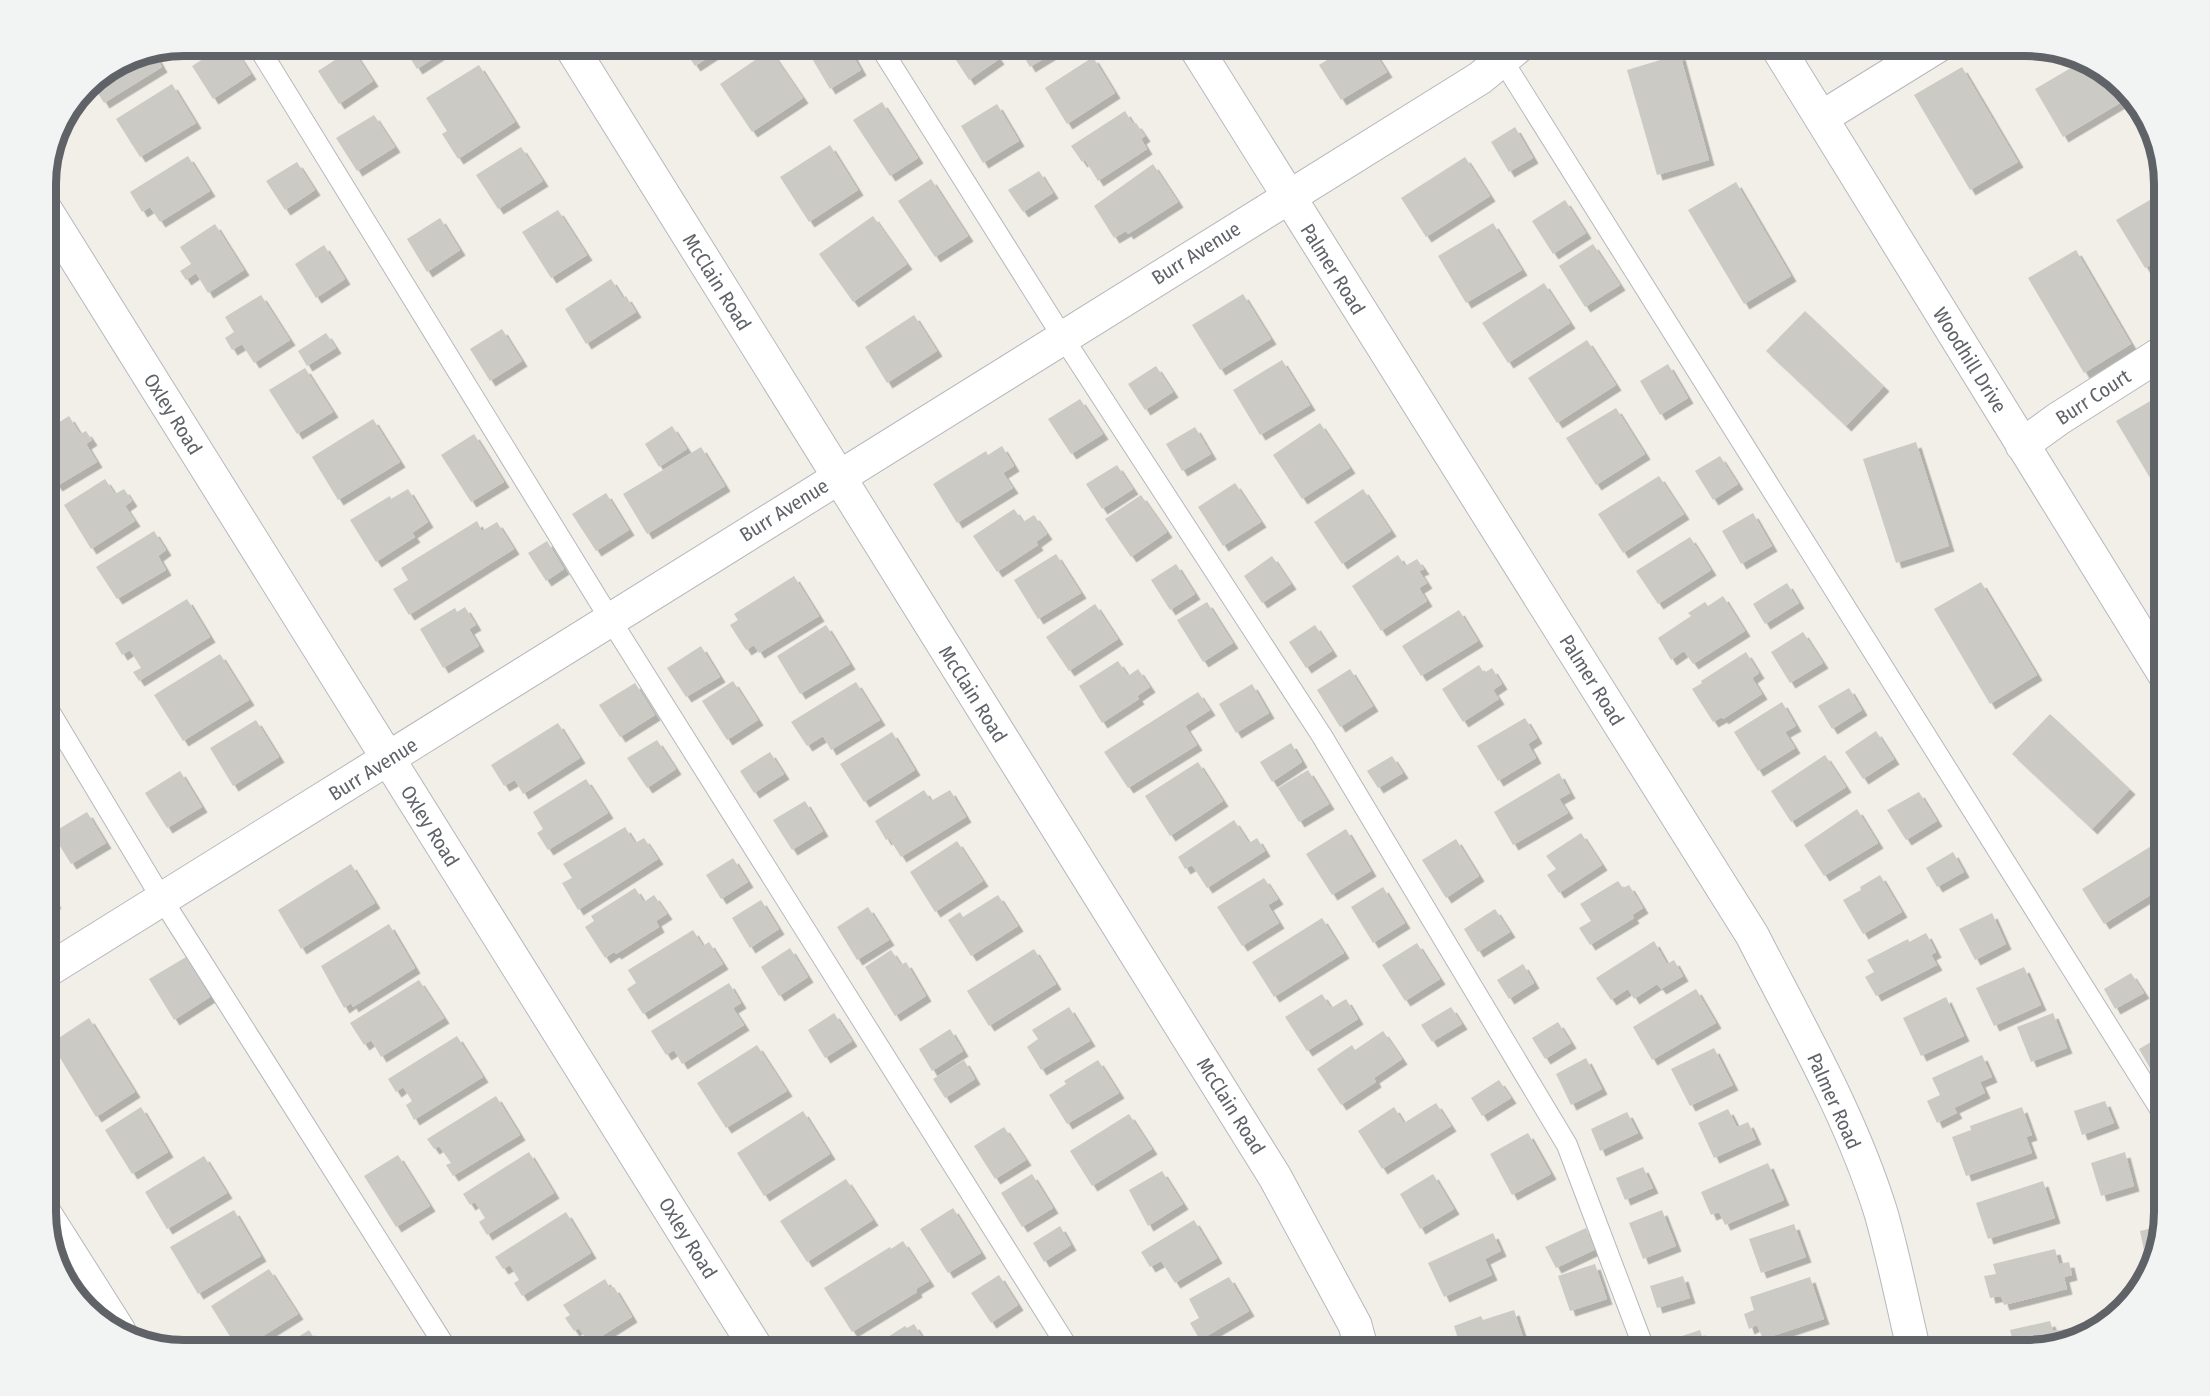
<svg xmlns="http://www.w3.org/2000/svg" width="2210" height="1396" font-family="'Fira Sans Condensed',sans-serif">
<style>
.building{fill:#cccac5;filter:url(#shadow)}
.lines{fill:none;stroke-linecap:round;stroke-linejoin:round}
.service-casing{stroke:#b5b8bc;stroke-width:22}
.minor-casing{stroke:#b5b8bc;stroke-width:35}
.service{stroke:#fff;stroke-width:20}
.minor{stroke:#fff;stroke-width:33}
.labels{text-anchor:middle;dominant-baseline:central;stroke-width:5;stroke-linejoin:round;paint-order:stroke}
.street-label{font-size:20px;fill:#5f6368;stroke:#fff}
.rim{fill:none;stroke:#5f6368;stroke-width:8}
</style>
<defs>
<filter id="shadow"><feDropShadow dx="5.5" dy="5.5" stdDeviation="0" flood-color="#0004"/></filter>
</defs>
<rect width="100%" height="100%" fill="#f1efe8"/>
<path class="building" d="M225 45H232L251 74 213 99 192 66Z
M402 45H454L417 69Z
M681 45H727L695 66Z
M804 45H847L861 70 830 89Z
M965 45H989L999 59 969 80 952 54Z
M1017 45H1066L1030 67Z
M1351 45H1370L1387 72 1341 100 1319 65Z
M352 49 373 81 339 104 318 71Z
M770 50 803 98 752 132 720 84Z
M153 51 162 67 104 103 91 82 131 55Z
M1680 54 1709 160 1657 175 1627 70Z
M1093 57 1115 93 1067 124 1045 88Z
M2081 62 2103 68 2130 97 2063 137 2035 89Z
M479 65 515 122 458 159 442 134 447 131 426 98Z
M1962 67 2018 162 1970 190 1914 95Z
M172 84 196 123 140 157 116 119Z
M882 102 918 158 890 176 853 120Z
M997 104 1019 141 983 163 961 126Z
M1125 111 1133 124 1136 123 1145 136 1141 139 1147 149 1098 181 1085 160 1082 162 1071 146Z
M374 115 395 147 357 171 336 138Z
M1515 127 1533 158 1509 172 1491 142Z
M830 145 858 190 809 222 780 177Z
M521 147 543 181 498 209 476 175Z
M188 156 210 191 160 222 150 207 142 212 130 192Z
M1465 157 1490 196 1426 237 1401 198Z
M297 162 315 190 285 210 266 181Z
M1153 164 1178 202 1128 234 1126 231 1114 238 1094 206Z
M1039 171 1053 193 1023 212 1008 190Z
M931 179 968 236 935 257 898 201Z
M1736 182 1791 276 1744 304 1688 210Z
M2165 191V256L2145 268 2116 220Z
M1565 200 1586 233 1553 254 1532 221Z
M558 210 587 255 551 278 522 232Z
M873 216 907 264 853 302 819 254Z
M440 218 460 250 427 272 407 239Z
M1493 223 1522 270 1466 303 1438 256Z
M215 224 244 270 208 293 196 273 186 280 180 271 191 264 180 247Z
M1593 244 1620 285 1585 307 1559 266Z
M324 245 345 279 316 298 295 264Z
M2076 250 2131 344 2084 373 2028 278Z
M611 279 623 298 626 296 636 312 586 344 565 309Z
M1544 283 1570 323 1508 363 1482 323Z
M1243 294 1271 339 1220 370 1192 325Z
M261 295 290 340 254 363 242 344 232 350 225 338 234 332 225 317Z
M1805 311 1884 386 1846 426 1766 351Z
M914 315 937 351 887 383 865 347Z
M502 329 522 361 490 381 470 349Z
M326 333 336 348 307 366 298 351Z
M1587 340 1616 385 1557 423 1528 378Z
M1282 360 1310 405 1260 435 1233 390Z
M1668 364 1688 398 1660 415 1640 381Z
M1156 366 1173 392 1145 410 1128 384Z
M305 368 333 412 297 434 269 390Z
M45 384 54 399 45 405Z
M2164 393 2165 395V503L2116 421Z
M1080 399 1103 434 1071 454 1048 419Z
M1616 408 1645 454 1596 485 1566 438Z
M69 416 80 434 86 431 92 440 86 444 97 462 57 486 45 468V431Z
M373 419 400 462 338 500 312 457Z
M1320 423 1350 468 1302 499 1273 455Z
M672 426 687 449 659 467 645 444Z
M1195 427 1211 454 1182 471 1166 444Z
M474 434 504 482 471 502 441 455Z
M1916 442 1949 546 1896 563 1863 459Z
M1002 446 1014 466 1003 473 1013 488 957 523 933 484 986 451 988 455Z
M701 447 725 486 647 534 623 494Z
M1720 456 1738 484 1713 500 1695 471Z
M1117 465 1133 489 1102 509 1086 484Z
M1659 476 1684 514 1623 553 1598 514Z
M105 479 115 494 124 489 132 501 125 506 135 521 91 549 64 505Z
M1235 483 1261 522 1223 546 1198 507Z
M408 489 428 522 412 533 415 537 376 562 350 520 390 496 391 499Z
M1363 489 1391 531 1342 564 1314 522Z
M606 493 629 530 596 551 572 514Z
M1141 495 1167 532 1131 557 1105 519Z
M1014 509 1023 522 1034 515 1047 534 1036 542 1038 545 997 572 973 536Z
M1753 513 1772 546 1741 564 1722 531Z
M477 521 482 531 497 522 514 549 409 615 393 589 408 580 401 568Z
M154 531 166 550 158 556 166 570 117 599 96 567Z
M1690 537 1711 570 1658 604 1636 571Z
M547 541 564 569 546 581 528 553Z
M1056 554 1081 593 1038 619 1014 580Z
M1398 555 1405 566 1417 559 1424 569 1419 571 1427 583 1419 588 1427 601 1381 631 1352 586Z
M1272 556 1291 584 1262 603 1244 576Z
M1176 564 1195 594 1170 610 1151 580Z
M794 576 819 616 759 653 754 645 746 650 730 625 738 620 734 614Z
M1981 582 2037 675 1990 704 1934 609Z
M1787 583 1799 603 1765 624 1753 604Z
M1723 596 1745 631 1693 664 1684 651 1671 660 1658 638 1691 616 1688 613 1705 602 1708 606Z
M187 599 210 637 139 681 133 672 141 668 130 650 122 655 115 643Z
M1207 602 1233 643 1203 662 1177 620Z
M1095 604 1118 639 1069 671 1046 637Z
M465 607 476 625 469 629 479 646 443 668 420 629 455 608 457 612Z
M1459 610 1478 641 1421 676 1402 646Z
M826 625 850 664 800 694 777 656Z
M1315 625 1332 651 1306 668 1289 642Z
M1803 632 1823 663 1790 683 1771 652Z
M701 646 720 677 686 697 667 668Z
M1746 652 1759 673 1752 678 1762 694 1723 719 1722 717 1713 722 1692 689 1702 683 1701 681Z
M220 654 249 700 183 741 154 695Z
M1118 661 1128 676 1138 669 1150 687 1137 696 1139 699 1102 723 1079 686Z
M1479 665 1484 673 1492 668 1502 684 1493 690 1499 699 1463 722 1442 689Z
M1350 669 1373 706 1340 727 1317 690Z
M733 681 758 720 727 740 702 701Z
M856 682 880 720 831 750 823 736 807 746 791 722Z
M635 683 655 715 620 737 599 705Z
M1252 684 1269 713 1236 733 1219 704Z
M1849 688 1862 710 1832 729 1818 706Z
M1198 692 1210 710 1185 726 1197 745 1128 788 1104 752Z
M1782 702 1796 726 1785 732 1795 748 1758 771 1734 732Z
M2050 714 2130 789 2092 829 2012 754Z
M1525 718 1537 738 1528 744 1536 758 1498 781 1477 746Z
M256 720 279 757 233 786 210 748Z
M558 723 580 758 523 794 515 780 504 786 491 765Z
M1876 731 1894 759 1863 779 1845 752Z
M892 732 915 770 864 802 840 764Z
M657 740 676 769 647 788 627 758Z
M1291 743 1302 762 1272 782 1260 762Z
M770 752 784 774 754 793 740 771Z
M1825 755 1846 787 1791 822 1771 791Z
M1392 756 1403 773 1378 788 1367 771Z
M1198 762 1223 801 1170 836 1145 796Z
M1308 770 1329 804 1299 822 1278 788Z
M180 771 202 807 167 828 145 793Z
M1559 773 1570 793 1559 799 1568 813 1513 845 1494 812Z
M586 779 608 813 548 850 537 833 543 829 533 812Z
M924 790 931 801 950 790 966 817 901 857 889 838 886 840 875 821Z
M1919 792 1937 821 1906 840 1887 810Z
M805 801 823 831 792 850 773 820Z
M1857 809 1878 843 1824 876 1804 845Z
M87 812 106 843 71 864 52 833Z
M1234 820 1249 843 1257 838 1265 851 1207 888 1192 865 1185 869 1178 857Z
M625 827 635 843 644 838 658 859 578 910 562 883 572 878 563 864Z
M1346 829 1371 871 1332 895 1306 854Z
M1581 833 1602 865 1559 893 1547 875 1556 869 1546 856Z
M1456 839 1479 876 1446 898 1422 860Z
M2161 840 2165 846V886L2104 924 2082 889Z
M957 841 983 881 935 912 910 872Z
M1953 852 1964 872 1937 887 1926 868Z
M733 858 748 882 721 899 706 875Z
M351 864 375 903 301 949 278 910Z
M1880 875 1902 912 1863 934 1843 900 1861 890 1860 887Z
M1264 878 1278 899 1268 905 1279 923 1242 946 1217 907Z
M1618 881 1623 888 1629 885 1643 908 1632 915 1634 918 1590 945 1579 928 1591 921 1580 904Z
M45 886 56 903 45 910Z
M1383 887 1405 923 1373 943 1351 907Z
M635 888 644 902 654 895 667 914 656 921 659 927 616 954 614 952 605 958 585 927 594 921 591 916Z
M998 895 1018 926 971 956 948 920 960 912 963 917Z
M761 900 779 929 750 948 732 918Z
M868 907 889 940 857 960 837 927Z
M1495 909 1510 932 1478 952 1464 929Z
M1992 913 2006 944 1975 960 1959 929Z
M1322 918 1344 953 1274 997 1252 962Z
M389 924 415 968 353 1007 351 1003 344 1008 321 966Z
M693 930 703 946 709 942 723 964 643 1014 627 989 636 983 628 970Z
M1926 933 1936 952 1931 955 1937 965 1876 996 1865 977 1874 972 1867 960 1908 939 1909 942Z
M1654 941 1667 964 1674 960 1683 976 1661 989 1657 984 1634 999 1628 989 1611 1000 1596 978Z
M1417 943 1440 979 1405 1001 1382 965Z
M790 948 808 977 779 996 761 967Z
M1034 949 1056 984 989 1026 967 991Z
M891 950 901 965 906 962 926 996 895 1016 865 967Z
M2165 954V980L2154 960Z
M186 957 210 997 174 1020 149 979Z
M1523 964 1534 983 1509 999 1497 980Z
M2024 967 2041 1005 1994 1026 1976 988Z
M2131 973 2144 993 2115 1009 2104 989Z
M419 980 444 1018 381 1057 371 1040 364 1045 350 1023Z
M729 983 741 1003 733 1008 744 1025 682 1064 674 1050 666 1055 651 1031Z
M1696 989 1716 1023 1652 1060 1633 1027Z
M1322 994 1331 1008 1346 999 1358 1019 1307 1051 1285 1017Z
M1946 997 1964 1036 1921 1056 1903 1018Z
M1069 1007 1090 1041 1041 1070 1027 1047 1038 1039 1032 1030Z
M1451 1007 1462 1024 1432 1042 1421 1025Z
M834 1013 852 1041 825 1058 808 1030Z
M2053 1013 2067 1048 2031 1062 2017 1027Z
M89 1018 135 1092 96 1117 51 1043Z
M1558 1022 1571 1043 1545 1059 1532 1038Z
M950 1029 963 1051 932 1071 919 1049Z
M1383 1031 1402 1059 1374 1078 1376 1082 1341 1105 1317 1069 1352 1045 1355 1050Z
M2165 1034V1059L2150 1068 2139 1049Z
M457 1036 483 1077 414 1120 406 1105 412 1101 403 1087 396 1092 388 1079Z
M757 1045 787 1091 726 1128 697 1083Z
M1714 1048 1733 1085 1690 1106 1671 1069Z
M1982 1055 1992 1077 1980 1082 1985 1093 1954 1108 1957 1113 1937 1123 1927 1101 1940 1095 1932 1078Z
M1586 1058 1602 1089 1571 1105 1556 1074Z
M964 1060 975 1079 945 1098 933 1079Z
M1098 1060 1119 1093 1067 1124 1049 1095 1066 1084 1064 1081Z
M1499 1080 1511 1098 1482 1116 1471 1098Z
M496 1096 520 1135 453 1176 446 1165 451 1163 439 1146 434 1149 427 1139Z
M2105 1101 2114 1123 2082 1135 2074 1111Z
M1436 1103 1451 1126 1382 1169 1358 1131 1394 1107 1404 1123Z
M141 1107 168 1152 132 1174 105 1130Z
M2022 1107 2032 1135 2026 1137 2032 1153 1966 1176 1952 1137 1971 1130 1970 1126Z
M1728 1109 1737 1127 1748 1122 1756 1139 1714 1158 1698 1123Z
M803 1111 830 1154 764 1196 737 1153Z
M1627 1112 1638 1133 1600 1151 1591 1129Z
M1129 1114 1152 1149 1092 1186 1070 1151Z
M1004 1127 1026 1160 995 1179 974 1146Z
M1528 1133 1551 1174 1512 1195 1490 1154Z
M529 1152 554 1193 487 1235 479 1222 485 1218 475 1202 470 1205 463 1194Z
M2125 1152 2134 1186 2101 1196 2091 1163Z
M398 1155 430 1206 396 1227 364 1176Z
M204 1156 227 1193 167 1229 145 1192Z
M1768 1163 1784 1200 1725 1225 1719 1212 1711 1215 1701 1192Z
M1643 1167 1653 1188 1625 1200 1616 1178Z
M1162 1171 1183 1204 1148 1226 1129 1190Z
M1032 1174 1053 1208 1022 1227 1001 1193Z
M1433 1174 1454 1209 1420 1229 1400 1194Z
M846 1179 873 1220 807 1262 780 1221Z
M2043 1181 2055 1218 1988 1239 1976 1203Z
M953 1208 981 1253 948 1273 920 1229Z
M234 1210 261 1256 198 1294 170 1247Z
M1662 1210 1676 1246 1643 1259 1629 1223Z
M566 1212 591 1253 522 1296 514 1283 519 1280 510 1265 503 1269 495 1257Z
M1194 1220 1217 1258 1175 1283 1161 1261 1150 1267 1141 1252Z
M1794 1224 1806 1257 1761 1273 1749 1239Z
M1060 1226 1071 1245 1044 1262 1033 1243Z
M2161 1226 2153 1253 2145 1255 2140 1231Z
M1586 1228 1596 1249 1556 1268 1545 1247Z
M1493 1233 1501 1251 1485 1259 1492 1275 1444 1297 1428 1263Z
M903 1241 929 1281 916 1289 917 1292 852 1332 824 1288 890 1247 891 1249Z
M2055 1249 2059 1264 2069 1262 2072 1275 2064 1277 2067 1289 2004 1305 2001 1296 1990 1298 1984 1276 1996 1274 1993 1264Z
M1595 1264 1607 1299 1570 1311 1558 1276Z
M269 1269 298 1314 239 1351 211 1306Z
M999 1275 1018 1305 991 1323 971 1293Z
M1683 1276 1690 1298 1657 1308 1650 1286Z
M1229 1277 1249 1311 1200 1340 1190 1323 1199 1318 1189 1299Z
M1810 1277 1824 1319 1763 1339 1757 1325 1749 1329 1744 1314 1754 1310 1750 1297Z
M605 1279 610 1288 614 1287 632 1317 589 1344 579 1328 574 1331 565 1318 570 1315 563 1305Z
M1514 1310 1526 1346 1511 1351H1462L1454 1326 1481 1316 1483 1320Z
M2050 1321 2053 1331 2066 1329 2069 1340 2026 1351H2015L2010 1330Z
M914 1324 924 1340 917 1345 921 1351H866L905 1326 907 1328Z
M309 1330 322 1351H276Z
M1700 1330 1707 1351H1670L1667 1341Z
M1145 1337 1154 1351H1123L1127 1349Z
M1258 1337 1267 1351H1235Z
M644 1338 652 1351H622Z
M1040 1340 1047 1351H1022Z
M1829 1341 1831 1351H1787V1350Z
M1608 1343 1610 1351H1584Z"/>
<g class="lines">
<defs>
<path id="service" d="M257 45 610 619 1070 1351
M879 45 1062 336 1322 736 1567 1145 1645 1351
M1493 45 2165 1117
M45 704 162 899 448 1351"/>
<path id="minor" d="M570 45 1275 1177 1355 1325 1362 1351
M1194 45 1752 935C1798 1025 1851 1116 1881 1213 1894 1258 1903 1305 1914 1351
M1776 45 2165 675
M1821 118 1939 45
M45 209 758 1351
M2022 445 2058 419 2165 351
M45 972C524 675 1000 373 1480 78L1520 45
M45 1214 119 1331"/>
</defs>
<use href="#service" class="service-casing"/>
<use href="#minor" class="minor-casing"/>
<use href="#service" class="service"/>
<use href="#minor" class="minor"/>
</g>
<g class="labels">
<g class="street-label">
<text transform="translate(1196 253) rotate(-32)">Burr Avenue</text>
<text transform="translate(1333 269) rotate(58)">Palmer Road</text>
<text transform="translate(717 282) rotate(58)">McClain Road</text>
<text transform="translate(1970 360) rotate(58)">Woodhill Drive</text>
<text transform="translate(2093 397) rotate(-33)">Burr Court</text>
<text transform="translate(173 414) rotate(58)">Oxley Road</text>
<text transform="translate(784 510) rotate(-32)">Burr Avenue</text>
<text transform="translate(1592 680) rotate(58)">Palmer Road</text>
<text transform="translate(973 694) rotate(58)">McClain Road</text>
<text transform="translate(373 769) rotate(-32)">Burr Avenue</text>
<text transform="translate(430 826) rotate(58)">Oxley Road</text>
<text transform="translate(1834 1101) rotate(66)">Palmer Road</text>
<text transform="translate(1231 1106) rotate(58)">McClain Road</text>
<text transform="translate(688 1238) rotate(58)">Oxley Road</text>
</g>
</g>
<path d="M0 0H2210V1396H0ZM184 56H2026A128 128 0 0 1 2154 184V1212A128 128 0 0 1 2026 1340H184A128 128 0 0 1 56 1212V184A128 128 0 0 1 184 56Z" fill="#f2f3f3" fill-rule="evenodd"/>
<path class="rim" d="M184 56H2026A128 128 0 0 1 2154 184V1212A128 128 0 0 1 2026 1340H184A128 128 0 0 1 56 1212V184A128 128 0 0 1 184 56Z"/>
</svg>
